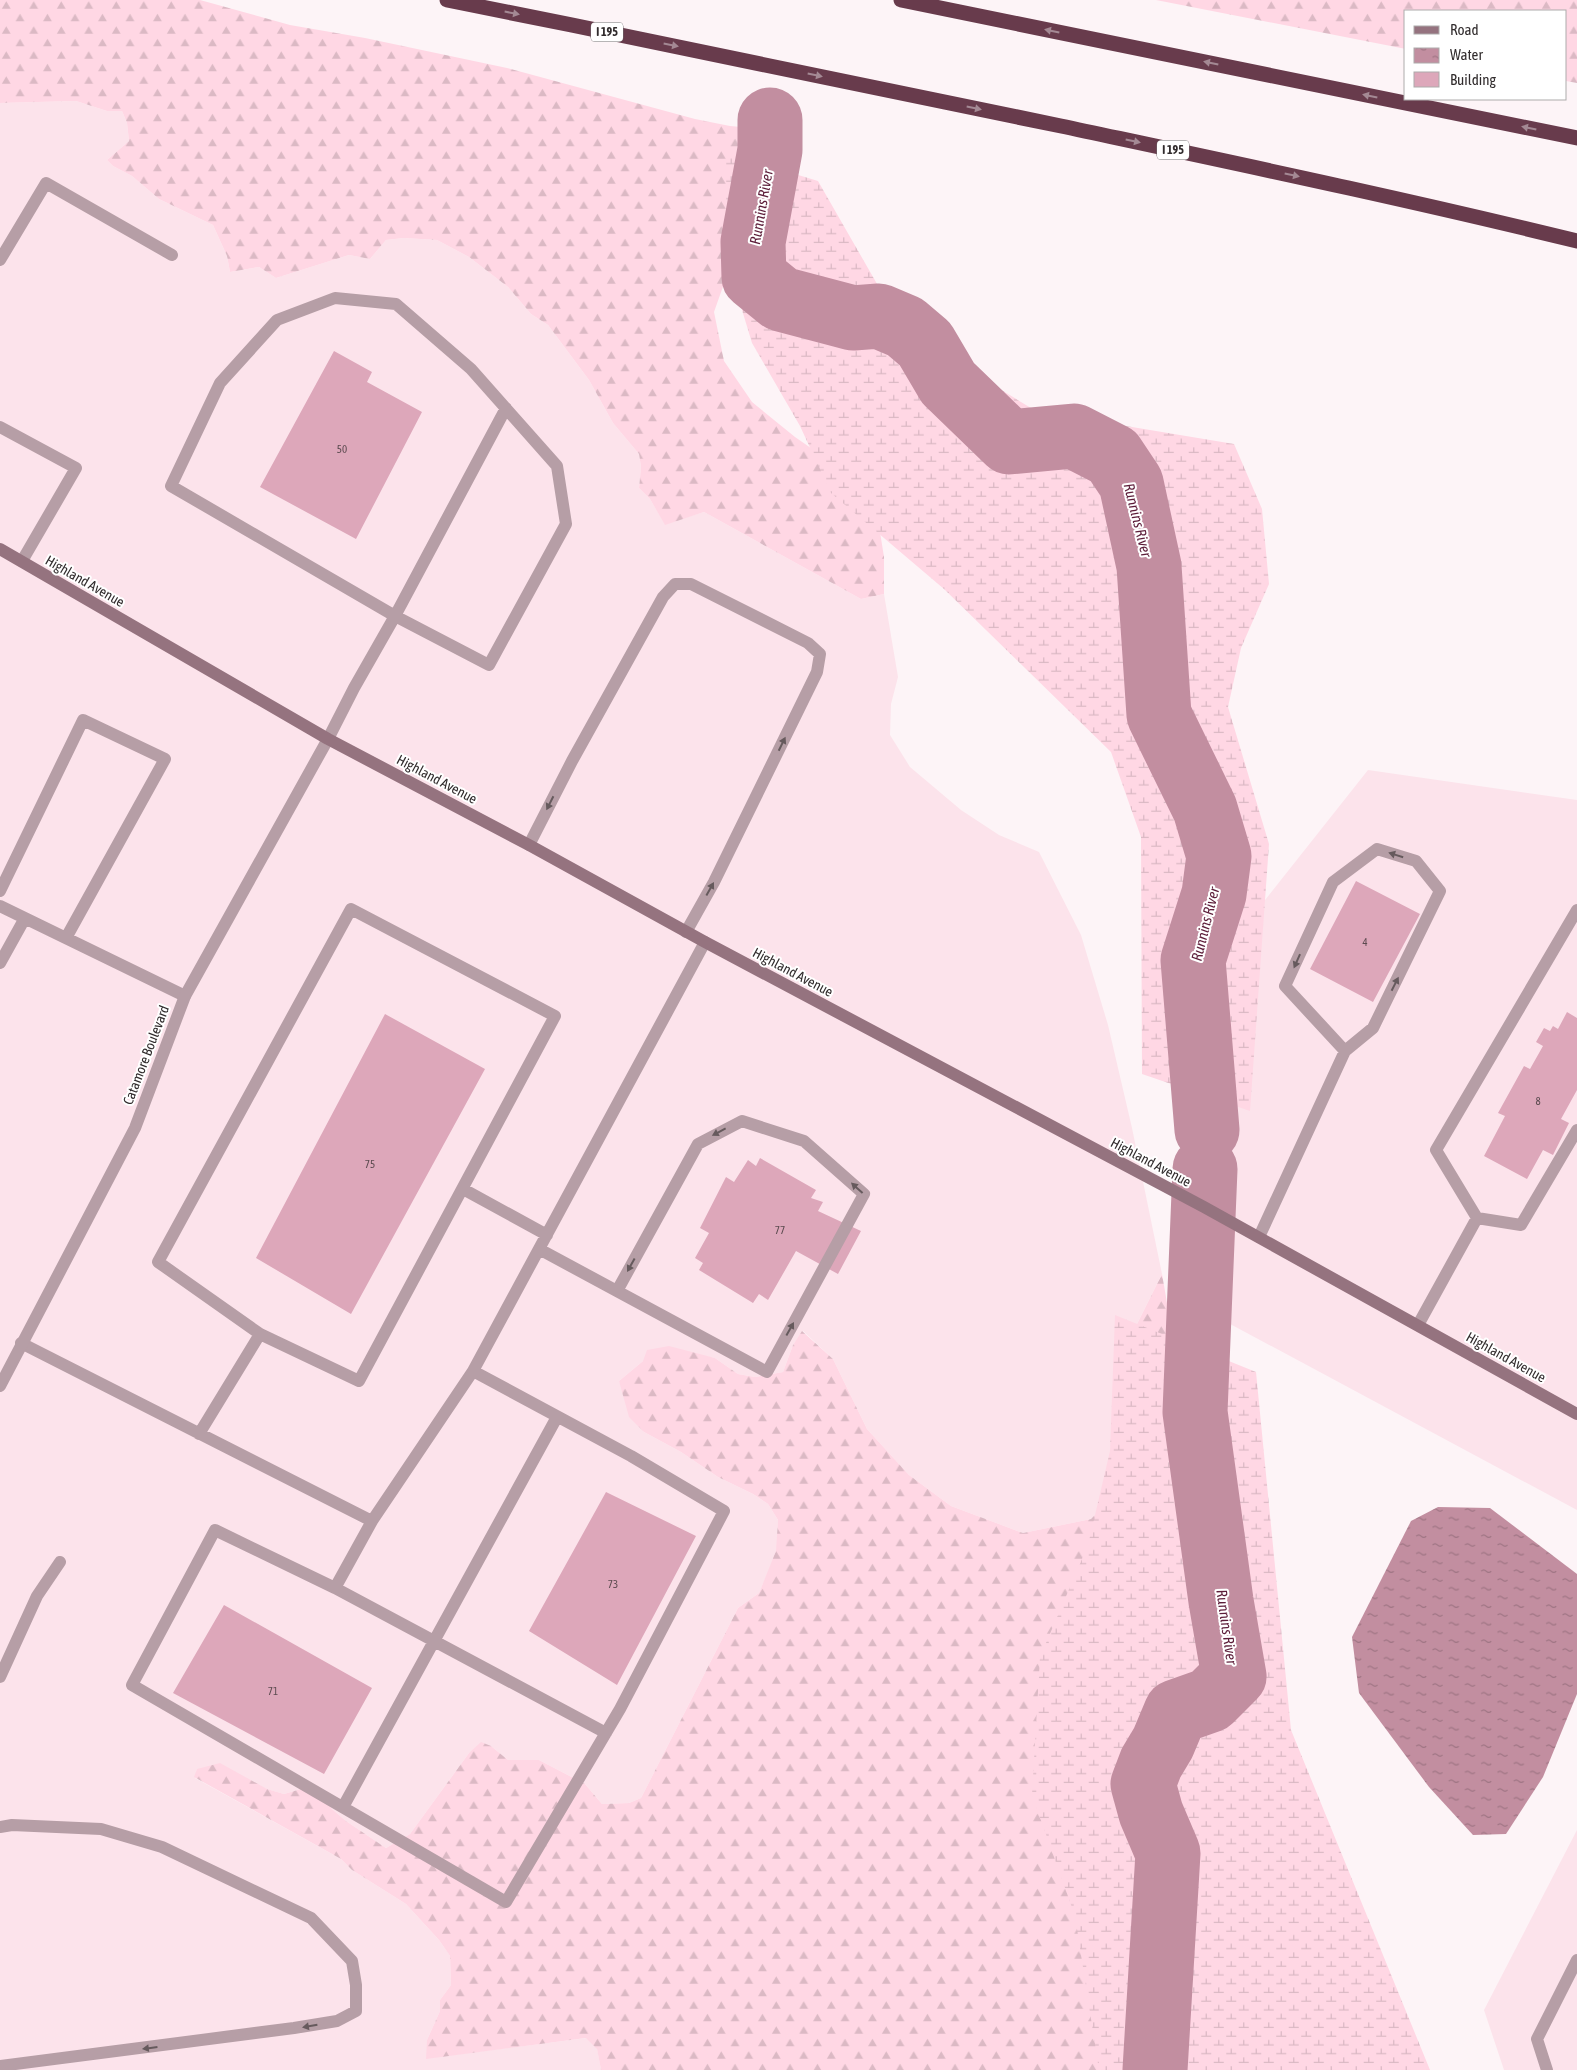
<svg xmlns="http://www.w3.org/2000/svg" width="1577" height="2070" font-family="'Asap Condensed',sans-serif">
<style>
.built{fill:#fce3eb}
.forest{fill:url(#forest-firs)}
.wetland{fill:url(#wetland-marsh)}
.water{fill:url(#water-ripples)}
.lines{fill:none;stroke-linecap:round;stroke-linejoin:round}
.river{stroke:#c28ea0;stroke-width:65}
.building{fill:#dda7ba}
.lane{stroke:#b69ea6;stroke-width:12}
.street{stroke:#b69ea6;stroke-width:12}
.secondary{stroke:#95737f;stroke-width:12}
.highway{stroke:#683b4c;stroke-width:15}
.oneway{fill:#a48994}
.oneway2{fill:#665a5d}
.labels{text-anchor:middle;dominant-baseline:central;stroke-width:4;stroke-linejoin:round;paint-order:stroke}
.number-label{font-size:11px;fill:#5c4b50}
.shield{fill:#fff;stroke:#6f6b6c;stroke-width:1}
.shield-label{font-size:12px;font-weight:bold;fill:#312c2d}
.street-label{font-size:14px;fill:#312c2d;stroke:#fff}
.water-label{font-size:15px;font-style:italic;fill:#5c1d39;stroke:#fff}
</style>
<defs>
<pattern id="forest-firs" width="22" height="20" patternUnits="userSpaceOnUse" patternTransform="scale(1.25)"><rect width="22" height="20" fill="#ffd7e4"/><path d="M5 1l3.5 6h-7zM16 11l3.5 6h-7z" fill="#dbb9c4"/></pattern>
<pattern id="wetland-marsh" width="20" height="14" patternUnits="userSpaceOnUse" patternTransform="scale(1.25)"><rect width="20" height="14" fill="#ffd7e4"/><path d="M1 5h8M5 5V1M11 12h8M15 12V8" fill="none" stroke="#dbb9c4"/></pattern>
<pattern id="water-ripples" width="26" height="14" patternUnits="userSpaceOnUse" patternTransform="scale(1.25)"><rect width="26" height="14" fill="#c28ea0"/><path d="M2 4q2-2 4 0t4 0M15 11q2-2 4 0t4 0" fill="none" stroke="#9e7483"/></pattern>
</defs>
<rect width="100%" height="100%" fill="#fdf4f7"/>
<path class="built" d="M76 101 107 111H122L127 123 129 141 107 160 113 166 132 176 159 199 213 225 227 256 230 272 259 267 276 278 349 255 370 259 386 240 404 238 437 240 469 257 508 287 531 314 548 325 589 380 613 423 639 454 641 467 639 488 650 499 665 524 704 512 861 599 884 594 898 677 891 704 890 735 910 767 961 810 999 835 1039 852 1081 935 1108 1025 1132 1128 1162 1274 1130 1338 1144 1464 1091 1519 1023 1533 951 1506 909 1475 867 1429 833 1359 803 1331 793 1345 783 1372 755 1377 738 1374 715 1358 698 1355 643 1361 619 1381 644 1432 681 1452 718 1477 753 1494 768 1504 778 1520 777 1551 759 1593 738 1608 641 1798 629 1803 602 1804 585 1784 539 1760H508L491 1746 469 1753 410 1834 386 1848 346 1821 332 1809 314 1785 284 1794 197 1769 195 1778 341 1859 352 1870 406 1904 439 1940 450 1956 451 1985 440 2000V2011L427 2040V2058L587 2038 597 2048 601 2070H0V103Z
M1368 770 1577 800V1510L1191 1303 1246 924Z
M1577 1830V2070H1504L1484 2010Z"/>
<path class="forest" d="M0 0H200L290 25 365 38 507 68 695 119 730 126 798 132 796 154 778 198 732 261 714 312 724 361 752 402 795 437 831 462 877 513 884 557V594L861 599 704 512 665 525 650 499 639 488 641 467 639 454 613 423 589 380 548 325 531 314 508 287 469 257 437 240 404 238 386 240 370 259 349 255 276 278 259 267 230 272 227 256 213 225 159 199 132 176 113 166 107 160 129 141 127 123 122 111H107L76 101 0 103Z
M1156 0H1577V83L1566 81V11H1406V49Z
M1162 1274 1191 1442 1274 2070H601L597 2049 586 2038 426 2059 427 2040 440 2011V2000L451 1985 450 1956 439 1940 406 1904 352 1870 341 1859 194 1777 197 1769 220 1763 267 1789 284 1794 314 1785 332 1809 346 1821 386 1848 410 1834 469 1753 481 1742 491 1746 508 1760H539L585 1784 602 1804 629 1803 641 1798 738 1608 759 1593 776 1551 778 1520 768 1504 753 1494 718 1477 681 1452 644 1432 629 1417 619 1381 643 1361 647 1350 669 1346 715 1358 738 1374 755 1377 783 1372 793 1345 802 1331 833 1359 867 1429 909 1475 951 1506 1023 1533 1091 1519 1144 1464 1130 1338Z"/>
<path class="wetland" d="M726 153 818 181 904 331 1036 411 1234 444 1262 509 1269 584 1241 648 1228 707 1269 844 1250 1111 1142 1074 1141 837 1111 752 944 589 831 493 800 426 752 343 726 257Z
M1115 1315 1256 1372 1291 1730 1430 2070H1099L1075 1916 1032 1795 1040 1657 1088 1545 1110 1451Z"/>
<path class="water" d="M1438 1507 1490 1508 1577 1574V1694L1543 1777 1506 1834 1473 1835 1429 1787 1359 1693 1352 1637 1411 1521Z"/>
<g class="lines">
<path class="river" d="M770 120V150L753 242 754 277 781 299 853 318 879 316 905 327 925 344 948 383 1009 442 1074 436 1113 456 1131 483 1149 566 1159 715 1205 809 1219 856 1214 894 1193 960 1207 1130
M1155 2070 1168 1853 1151 1813 1143 1784 1151 1763 1163 1743 1176 1712 1210 1700 1234 1676 1221 1601 1195 1412 1205 1169"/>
</g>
<path class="building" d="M334 351 372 372 367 382 422 412 356 539 260 487Z
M1356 881 1420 914 1373 1002 1310 969Z
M1567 1012 1577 1018V1090L1561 1119 1569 1123 1553 1155 1543 1150 1527 1179 1484 1156 1505 1116 1498 1113 1524 1066 1530 1069 1543 1046 1536 1042 1544 1028 1550 1031 1553 1026 1558 1029Z
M385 1014 485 1069 351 1314 256 1258Z
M760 1158 816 1190 811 1198 823 1202 818 1211 861 1231 838 1274 796 1251 768 1300 759 1294 753 1303 699 1270 703 1263 695 1258 709 1233 700 1228 726 1177 734 1182 748 1160 756 1166Z
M606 1492 696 1536 617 1685 529 1631Z
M224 1605 372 1688 324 1774 173 1693Z"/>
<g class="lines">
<path class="lane" d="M0 260 46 183 172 255
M0 427 76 468 22 561
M328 739 354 688 395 616 171 486 220 383 277 320 335 298 396 304 471 369 557 466 566 524 489 665 395 616 506 408
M529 845 572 761 663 597 675 584H691L808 643 820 654 817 672 714 882 686 932
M0 891 83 720 165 759 66 938
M0 906 185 996
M1577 910 1436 1150 1477 1218 1521 1225 1577 1130
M0 963 25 918
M463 1189 547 1235
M1259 1237 1345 1051 1373 1028 1440 891 1416 861 1377 849 1333 882 1285 986 1345 1051
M539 1249 767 1372 864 1194 804 1141 742 1121 698 1144 617 1291
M1418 1325 1477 1218
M21 1343 372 1521 335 1588 215 1530 132 1685 506 1902 620 1709 724 1511 631 1456 473 1371 372 1521
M473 1371 705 942
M199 1434 260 1334 359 1381 555 1016 351 909 158 1262 260 1334
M335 1588 606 1733
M0 1677 37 1596 60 1562
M343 1807 557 1417
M0 1827 12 1825 101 1829 162 1847 311 1918 352 1961 356 1985V2011L337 2021 294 2028 0 2066
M1547 2070 1537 2039 1577 1960"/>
<path class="street" d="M0 1386 135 1128 185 996 328 739"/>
<path class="secondary" d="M0 549 328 739 529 845 705 942 1204 1207 1577 1414"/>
<path class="highway" d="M447 0C652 41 857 83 1061 126 1234 163 1406 199 1577 241
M901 0 1577 138"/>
</g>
<defs><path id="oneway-solid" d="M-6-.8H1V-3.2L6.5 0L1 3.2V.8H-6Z" transform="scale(1.25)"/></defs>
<g class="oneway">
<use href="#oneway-solid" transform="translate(512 13) rotate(11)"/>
<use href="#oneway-solid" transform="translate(1052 31) rotate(-168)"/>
<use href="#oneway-solid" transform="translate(671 45) rotate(11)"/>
<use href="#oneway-solid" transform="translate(1211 63) rotate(-168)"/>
<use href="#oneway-solid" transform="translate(815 75) rotate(12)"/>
<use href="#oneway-solid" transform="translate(1370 96) rotate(-168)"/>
<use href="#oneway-solid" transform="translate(974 108) rotate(12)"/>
<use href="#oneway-solid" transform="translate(1529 128) rotate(-168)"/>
<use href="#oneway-solid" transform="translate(1133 141) rotate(12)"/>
<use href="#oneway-solid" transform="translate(1292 175) rotate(12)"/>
</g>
<g class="oneway2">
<use href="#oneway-solid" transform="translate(782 744) rotate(-64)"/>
<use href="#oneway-solid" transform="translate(550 803) rotate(117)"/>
<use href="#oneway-solid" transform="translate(1396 855) rotate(-163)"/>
<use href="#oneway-solid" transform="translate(710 889) rotate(-61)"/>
<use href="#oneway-solid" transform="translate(1297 961) rotate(114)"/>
<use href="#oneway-solid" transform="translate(1395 984) rotate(-63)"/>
<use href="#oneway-solid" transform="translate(719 1132) rotate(152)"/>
<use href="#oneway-solid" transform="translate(857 1188) rotate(-138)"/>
<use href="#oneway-solid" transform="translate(631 1265) rotate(119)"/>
<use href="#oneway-solid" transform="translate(790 1329) rotate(-61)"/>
<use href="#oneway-solid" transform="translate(310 2026) rotate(170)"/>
<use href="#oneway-solid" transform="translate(150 2048) rotate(173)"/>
</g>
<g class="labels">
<g class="number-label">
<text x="342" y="449">50</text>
<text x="1365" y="942">4</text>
<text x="1538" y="1101">8</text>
<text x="370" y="1164">75</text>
<text x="780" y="1230">77</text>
<text x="613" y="1584">73</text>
<text x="273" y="1691">71</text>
</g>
<g class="shield">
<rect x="591" y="22.5" width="32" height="19" rx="4"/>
<rect x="1157" y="140.5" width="32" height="19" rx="4"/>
</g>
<g class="shield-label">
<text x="607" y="32">I 195</text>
<text x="1173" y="150">I 195</text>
</g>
<g class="street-label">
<text transform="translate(85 581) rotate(30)">Highland Avenue</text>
<text transform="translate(437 779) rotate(28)">Highland Avenue</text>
<text transform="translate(793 972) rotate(28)">Highland Avenue</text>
<text transform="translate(146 1055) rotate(-69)">Catamore Boulevard</text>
<text transform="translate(1151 1162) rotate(28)">Highland Avenue</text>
<text transform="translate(1506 1357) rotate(29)">Highland Avenue</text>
</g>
<g class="water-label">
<text transform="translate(761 207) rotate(-80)">Runnins River</text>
<text transform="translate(1138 520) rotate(76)">Runnins River</text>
<text transform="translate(1205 924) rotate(-76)">Runnins River</text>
<text transform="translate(1227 1627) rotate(82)">Runnins River</text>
</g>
</g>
<rect x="1404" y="10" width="162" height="90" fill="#ffffff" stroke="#adabab"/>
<rect x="1414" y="26" width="25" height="8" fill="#95737f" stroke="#adabab"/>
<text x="1450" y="35" font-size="15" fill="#312c2d">Road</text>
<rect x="1414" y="48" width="25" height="15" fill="url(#water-ripples)" stroke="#adabab"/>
<text x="1450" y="60" font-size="15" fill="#312c2d">Water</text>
<rect x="1414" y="72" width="25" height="15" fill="#dda7ba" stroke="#adabab"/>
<text x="1450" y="85" font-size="15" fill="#312c2d">Building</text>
</svg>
